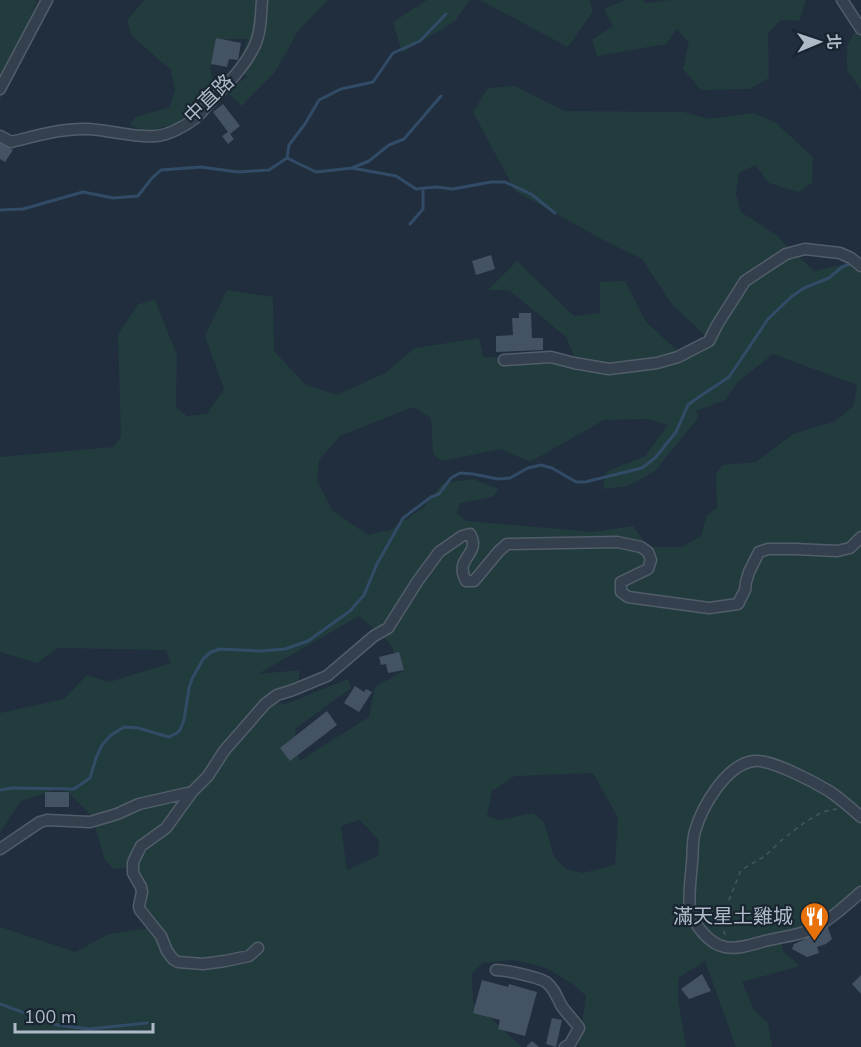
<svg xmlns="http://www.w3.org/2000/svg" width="861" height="1047" font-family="'Nunito Sans','Noto Sans TC',sans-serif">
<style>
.green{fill:#223c3e;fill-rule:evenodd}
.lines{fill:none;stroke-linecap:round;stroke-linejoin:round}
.stream{stroke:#324b66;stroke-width:3}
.building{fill:#445364}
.minor-casing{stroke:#525d6b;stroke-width:13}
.path{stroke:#40595b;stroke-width:1.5;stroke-dasharray:4.5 4.5;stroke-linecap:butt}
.minor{stroke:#34404d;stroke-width:10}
.labels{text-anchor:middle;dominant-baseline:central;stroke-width:4.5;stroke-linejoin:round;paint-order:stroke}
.street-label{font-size:20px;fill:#afbac9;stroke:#192531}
.poi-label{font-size:20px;fill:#afbac9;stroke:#192531;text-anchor:end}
</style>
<rect width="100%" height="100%" fill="#202e3d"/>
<path class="green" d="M0 0H37L0 100Z
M144 0H328L298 31 275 72 242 106 226 91 247 77 238 64 248 39H225L210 68 215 89 178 123 146 132 130 125 135 117 170 107 175 90 171 70 132 36 127 20Z
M427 0H470L455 21 402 53 393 22Z
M480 0H589L593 11 568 47Z
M625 0H642L645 3 671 0H806L799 21 781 20 768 33 769 78 750 89 701 90 683 69 689 43 677 29 666 44 597 56 592 40 613 26 604 9Z
M861 20V90L847 70V46Z
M515 86 564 111 684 112 709 119 754 113 776 123 813 157 812 183 798 192 769 183 755 165 739 173 736 194 741 212 776 235 814 271 861 261V899L781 940 783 951 800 966 742 982 754 1010 768 1023 772 1047H736L705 961 678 978V998L686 1047H581L579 1045 586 996 573 984 544 967 513 960 483 963 472 973 473 1002 522 1047H0V927L75 952 109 934 148 928 141 914 143 890 130 867 113 869 105 860 92 816 68 792 57 789 21 801 0 833V713L64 699 87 675 109 682 171 663 166 650 58 648 37 663 0 652V457L113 447 121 437 118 334 138 304 155 300 177 355 176 407 187 416 207 414 224 389 205 336 227 290 273 297 274 351 306 385 337 395 385 373 415 348 479 338 483 357 576 360 566 337 509 290H488L517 261 574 316 600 313V282L625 281 646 322 687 359 708 339 671 303 642 259 605 241 515 191 473 112 488 88ZM773 354 857 385 854 405 836 421 793 434 756 462 723 465 716 474 717 508 707 515 701 536 682 547H648L633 526 594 532 466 521 457 514 460 503 492 497 499 489 473 479 443 483 423 508 390 530 368 535 333 511 317 481 319 460 340 436 413 407 431 418 433 453 441 461 501 449 530 462 604 420 647 419 668 425 645 456 606 472 603 489 628 486 655 471 699 417 696 411 725 400 739 381ZM359 616 388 641 405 670 375 687 369 717 299 761 295 729 351 688 348 679 283 705 277 700 299 688V670L258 674ZM593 773 618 818 615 865 583 873 566 869 554 857 544 822 533 813 499 820 487 816 492 791 515 776ZM360 820 379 840 378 856 347 870 341 826Z"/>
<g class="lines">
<path class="stream" d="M287 158 316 172 352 168 369 161 389 145 404 139 441 96
M352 168 396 176 416 189 436 187 453 189 491 182H505L531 194 555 213
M0 210 23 209 83 192 113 198 138 196 152 178 161 170 201 167 238 172 269 170 287 158 289 145 305 124 319 100 341 89 373 82 393 53 420 41 446 14
M410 224 423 209V189
M0 790 12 788 74 789 90 778 96 758 102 745 111 735 124 727 138 728 169 737 177 733 180 730 184 720 189 688 192 679 203 659 211 652 220 649 260 651 285 649 308 641 350 611 364 595 377 564 403 518 431 497 439 494 451 478 460 473 473 474 498 479 510 478 528 468 541 465 552 468 576 482H585L642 468 655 458 676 432 688 405 696 399 729 377 768 319 791 297 804 288 829 278 842 267 852 263
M0 1004 57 1025 89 1029 147 1023"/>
</g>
<path class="building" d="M216 38 241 43 238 60 229 59 227 67 211 64Z
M223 104 240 126 230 134 234 139 228 144 222 136 228 132 213 112Z
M0 142 13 150 5 162 0 159Z
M491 255 495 269 476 275 472 261Z
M519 313H531L532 338H543V350L496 352V336L513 335 512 318H519Z
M399 652 404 670 388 673 386 664 381 665 379 657Z
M355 686 364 692 366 689 372 692 359 712 344 703Z
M327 711 337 725 290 761 280 748Z
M45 792H69V807H45Z
M827 925 832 939 826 944 817 947 819 953 807 957 792 949 794 944 805 939 804 934Z
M702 974 711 991 689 999 681 989Z
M861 975V994L852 984Z
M482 980 508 987 509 984 537 992 525 1036 498 1029 500 1020 473 1013Z
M552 1018 562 1020 556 1047 546 1044Z
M532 1041 539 1047H526Z"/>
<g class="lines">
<defs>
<path id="minor" d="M842 0 861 29
M0 89 47 0
M0 136 11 142C36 136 62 128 88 129 111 130 133 138 156 136 168 135 184 127 194 119 200 115 204 108 210 103 226 85 245 67 255 45 261 31 261 15 262 0
M504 360 551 357 574 363 609 369 657 363 678 357 709 341 717 325 745 281 786 254 805 249 840 253 851 258 861 266
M192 792 166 828 141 846 135 858 133 863V873L141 887 142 892 139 906 140 910 161 936 167 951 173 959 178 962 203 964 225 961 249 956 258 948
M861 817C851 808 841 799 829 791 814 782 771 759 754 761 726 764 702 807 695 831 692 841 693 853 692 863 691 877 688 894 690 909 694 925 709 944 725 947 738 950 753 944 765 941 780 937 796 936 810 930 829 921 845 906 861 892
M0 849 40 822 47 820 90 822 117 814 139 804 192 792 208 776 224 751 265 704 277 695 293 690 327 676 374 636 388 628 417 582 439 552 462 536 470 534C482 555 453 557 466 581H474L499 551 507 544 617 542 641 547 648 552 651 560 648 569 621 582V592L628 597 709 608 738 604 745 590 746 582 749 572 759 552 768 549H795L837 551 850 548 861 537
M496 970C505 970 538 977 546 982 554 988 557 997 561 1005 566 1013 574 1020 579 1028L570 1044 565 1047"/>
</defs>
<use href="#minor" class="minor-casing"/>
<path class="path" d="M725 935 722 926 729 900 741 870 765 856 784 838 804 823 822 812 837 809"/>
<use href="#minor" class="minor"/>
</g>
<defs>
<symbol id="restaurant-pin" viewBox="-11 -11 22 30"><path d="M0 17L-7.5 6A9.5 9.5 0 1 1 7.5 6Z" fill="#e8710a" stroke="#192531"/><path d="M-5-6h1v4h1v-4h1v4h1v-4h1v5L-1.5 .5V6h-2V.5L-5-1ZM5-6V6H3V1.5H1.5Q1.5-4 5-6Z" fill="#fff"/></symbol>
</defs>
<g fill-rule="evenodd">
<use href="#restaurant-pin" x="798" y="900" width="33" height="45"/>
</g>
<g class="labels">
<g class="street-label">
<text transform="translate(209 99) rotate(-44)">中直路</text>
</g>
<g class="poi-label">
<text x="793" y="916">滿天星土雞城</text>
</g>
</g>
<g transform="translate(819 42) rotate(88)" stroke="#192531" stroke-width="4.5" paint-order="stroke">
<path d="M0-4.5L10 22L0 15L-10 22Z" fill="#afbac9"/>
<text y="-9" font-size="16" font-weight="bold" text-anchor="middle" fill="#afbac9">北</text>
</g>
<path d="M15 1023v9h138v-9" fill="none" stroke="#afbac9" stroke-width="3"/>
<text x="24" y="1023" font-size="18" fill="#afbac9" stroke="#192531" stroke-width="4.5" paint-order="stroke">100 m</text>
</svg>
